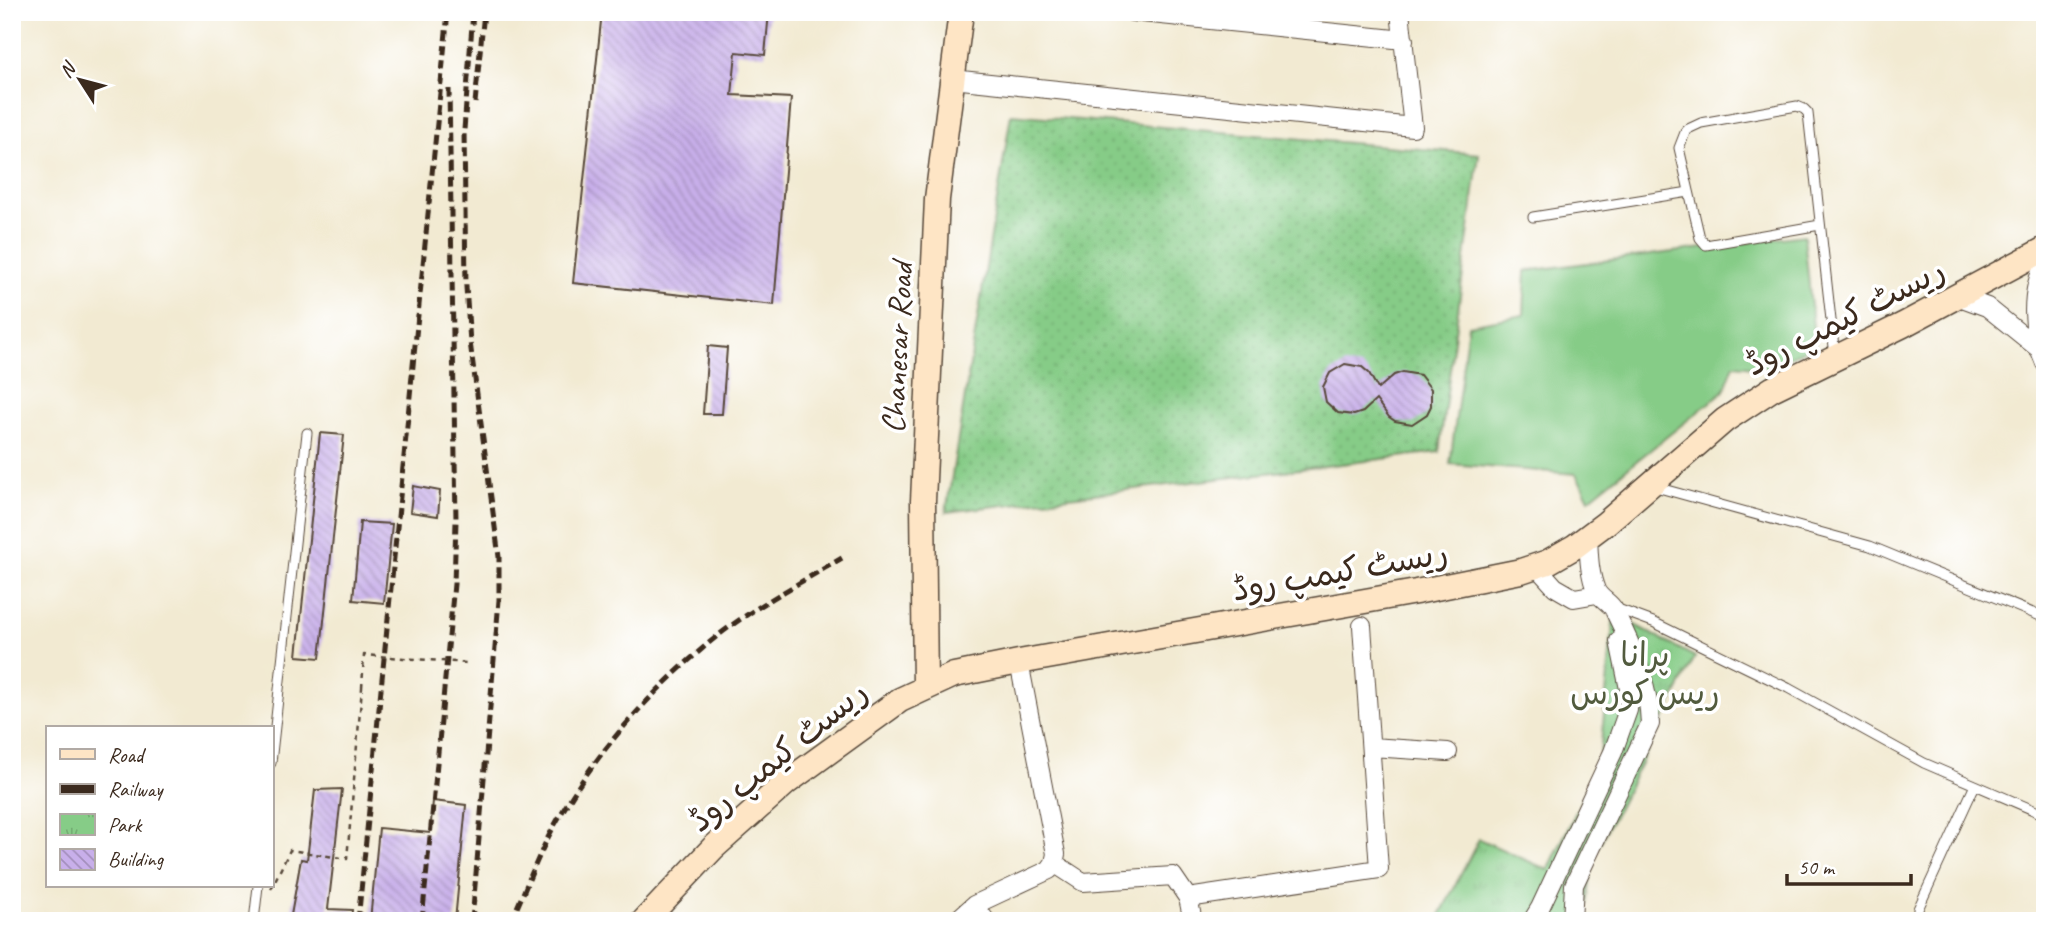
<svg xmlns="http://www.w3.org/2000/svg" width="2057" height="933" font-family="Caveat,'Playpen Sans Arabic',sans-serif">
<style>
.grass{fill:url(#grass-dots);stroke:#607b52;stroke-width:2}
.park{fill:url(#park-tufts);stroke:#607b52;stroke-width:2}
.garden{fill:#86cc87;stroke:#607b52;stroke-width:2}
.building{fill:url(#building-back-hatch)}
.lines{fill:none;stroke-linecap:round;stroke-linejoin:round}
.lane-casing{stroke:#564739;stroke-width:11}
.street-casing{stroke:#564739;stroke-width:20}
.secondary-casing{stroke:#564739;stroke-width:27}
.path{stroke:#564739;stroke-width:2.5;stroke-dasharray:5 5;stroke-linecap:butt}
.lane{stroke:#fff;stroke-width:9}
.street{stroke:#fff;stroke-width:18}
.secondary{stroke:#fee5c5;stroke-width:24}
.rail{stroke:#3b2a1e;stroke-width:5;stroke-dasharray:10 5;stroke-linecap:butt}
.path-bridge{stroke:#564739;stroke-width:2.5;stroke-dasharray:5 5;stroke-linecap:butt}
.labels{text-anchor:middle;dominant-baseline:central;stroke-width:7;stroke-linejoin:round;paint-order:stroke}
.street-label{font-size:33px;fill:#3b2a1e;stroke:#fff}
.park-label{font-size:33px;fill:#525b3e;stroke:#fff}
</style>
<defs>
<pattern id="grass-dots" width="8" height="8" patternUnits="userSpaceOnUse" patternTransform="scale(1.75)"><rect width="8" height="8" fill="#86cc87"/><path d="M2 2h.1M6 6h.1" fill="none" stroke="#75af74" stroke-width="1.8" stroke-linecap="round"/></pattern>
<pattern id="park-tufts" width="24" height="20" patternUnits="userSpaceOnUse" patternTransform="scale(1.75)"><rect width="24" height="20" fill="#86cc87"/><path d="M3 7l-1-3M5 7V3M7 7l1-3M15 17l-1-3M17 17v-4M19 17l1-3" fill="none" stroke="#75af74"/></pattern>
<pattern id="building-back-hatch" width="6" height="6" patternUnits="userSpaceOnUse" patternTransform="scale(1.75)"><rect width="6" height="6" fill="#c8afea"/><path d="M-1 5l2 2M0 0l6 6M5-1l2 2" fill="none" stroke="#a48fbd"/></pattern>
</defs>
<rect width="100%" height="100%" fill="#fff"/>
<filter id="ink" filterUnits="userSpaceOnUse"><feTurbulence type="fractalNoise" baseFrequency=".0143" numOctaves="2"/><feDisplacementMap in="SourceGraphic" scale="14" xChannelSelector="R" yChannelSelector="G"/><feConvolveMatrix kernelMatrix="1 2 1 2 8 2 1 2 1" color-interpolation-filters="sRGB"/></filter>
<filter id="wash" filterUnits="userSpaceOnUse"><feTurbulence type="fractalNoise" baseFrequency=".00686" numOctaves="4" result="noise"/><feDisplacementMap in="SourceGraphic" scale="28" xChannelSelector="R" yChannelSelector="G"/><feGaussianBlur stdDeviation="1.57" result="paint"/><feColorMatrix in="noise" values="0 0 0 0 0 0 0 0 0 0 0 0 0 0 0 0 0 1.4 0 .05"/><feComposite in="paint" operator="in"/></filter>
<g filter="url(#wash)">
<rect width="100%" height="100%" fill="#f2ead2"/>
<path class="grass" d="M1011 114 1479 154 1439 452 946 512Z"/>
<path class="park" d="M1614 614 1695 657 1593 857 1585 921H1437L1479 839 1548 870 1599 764Z"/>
<path class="garden" d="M1804 235 1815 346 1766 368 1734 365 1724 391 1589 499 1576 474 1450 464 1468 325 1524 315 1526 271Z"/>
<g id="blocks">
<path class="building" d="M602 12H769L765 55 736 52 732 95 791 98 774 305 573 283Z
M708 346 727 348 722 414H703Z
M1345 364 1362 367 1369 373 1378 389 1394 375 1403 372 1420 375 1431 389V406L1427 414 1412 424 1395 421 1389 417 1376 400 1363 412 1354 415 1338 413 1326 402 1323 387 1330 373Z
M320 433 344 435 320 658 297 656Z
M413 486 440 491 438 516 410 512Z
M360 522 392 524 384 603 353 600Z
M342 789 328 909 352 910 351 921H290L301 859 307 860 315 790Z
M433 801 466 805 455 921H370L379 828 430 833Z"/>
</g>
</g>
<g filter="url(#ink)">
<use href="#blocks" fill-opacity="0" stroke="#564739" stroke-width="2"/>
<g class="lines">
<defs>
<path id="lane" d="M1533 217 1689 192
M1820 225 1706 245 1700 238 1679 148 1686 130 1701 123 1797 106 1804 109 1808 113 1835 356
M1652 486 1870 546 2045 618
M1615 608 1653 622 1788 688 1924 763 2045 815
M271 763 307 433
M254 921 258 886
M1923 921 1918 915V909L1975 785"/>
<path id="street" d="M1132 12 1404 40
M952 79 1413 127 1400 12
M2045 264C2029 292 2032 335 2045 363
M1957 296 1987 307 2038 348
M1536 566 1555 587 1574 598 1597 594
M1371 747 1448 752
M1054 863 1083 882 1173 876 1188 898 1379 869 1362 626
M1188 898 1193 921
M974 905 986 921
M956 921 974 905 1049 870 1054 863 1056 854 1019 662
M1532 921 1540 908 1613 752 1628 710 1629 689 1619 641
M1572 921 1574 885 1650 724C1649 684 1632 646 1614 610 1610 602 1600 599 1596 590 1589 573 1589 555 1588 537"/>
<path id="secondary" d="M925 688 923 501 937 199 961 12
M644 921 713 848 787 782 900 700 954 675 1019 662 1416 592 1521 571 1548 562 1574 547 1606 523 1725 420 1772 389 1903 325 2045 249"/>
</defs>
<use href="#lane" class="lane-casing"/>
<use href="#street" class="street-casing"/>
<use href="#secondary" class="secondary-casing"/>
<path class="path" d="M271 889 290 850 347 859 362 688"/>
<use href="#lane" class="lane"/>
<use href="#street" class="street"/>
<use href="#secondary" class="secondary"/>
<path class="rail" d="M475 103 484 12
M358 921 448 12
M422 921 454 584 456 521 449 89
M472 921 499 600V557L470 342 466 287 464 130 473 12
M511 921C527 886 541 847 561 814 598 751 647 696 703 648 744 612 795 586 842 558"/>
<path class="path-bridge" d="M362 688 364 655 467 663"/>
</g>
</g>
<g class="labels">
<g class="street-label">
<text transform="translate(1845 317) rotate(-27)">ریسٹ کیمپ روڈ</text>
<text transform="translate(897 348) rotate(-87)">Chanesar Road</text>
<text transform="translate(1340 571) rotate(-10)">ریسٹ کیمپ روڈ</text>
<text transform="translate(778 756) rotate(-39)">ریسٹ کیمپ روڈ</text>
</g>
<g class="park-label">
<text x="1645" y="655">پرانا<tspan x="1645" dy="38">ریس کورس</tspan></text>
</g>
</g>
<rect width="2057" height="933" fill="none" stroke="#fff" stroke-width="42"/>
<rect x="46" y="726" width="228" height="161" fill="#ffffff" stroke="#b1aaa5" stroke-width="2"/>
<rect x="60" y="749" width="35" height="10" fill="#fee5c5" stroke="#b1aaa5" stroke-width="2"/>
<text x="108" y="762" font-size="21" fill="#3b2a1e">Road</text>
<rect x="60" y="784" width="35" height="10" fill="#3b2a1e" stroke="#b1aaa5" stroke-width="2"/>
<text x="108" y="796" font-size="21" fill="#3b2a1e">Railway</text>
<rect x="60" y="814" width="35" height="21" fill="url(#park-tufts)" stroke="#b1aaa5" stroke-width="2"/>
<text x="108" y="832" font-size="21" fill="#3b2a1e">Park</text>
<rect x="60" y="849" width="35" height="21" fill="url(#building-back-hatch)" stroke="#b1aaa5" stroke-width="2"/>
<text x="108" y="866" font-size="21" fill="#3b2a1e">Building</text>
<g transform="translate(80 80) rotate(306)" stroke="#ffffff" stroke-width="5" paint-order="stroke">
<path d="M0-5L12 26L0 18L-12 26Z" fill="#3b2a1e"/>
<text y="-10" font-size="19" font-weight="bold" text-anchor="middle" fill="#3b2a1e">N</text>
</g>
<path d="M1787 874v10h124v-10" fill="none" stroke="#3b2a1e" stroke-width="3.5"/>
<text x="1798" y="874" font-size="21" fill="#3b2a1e" stroke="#ffffff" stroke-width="5" paint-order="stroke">50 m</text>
</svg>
